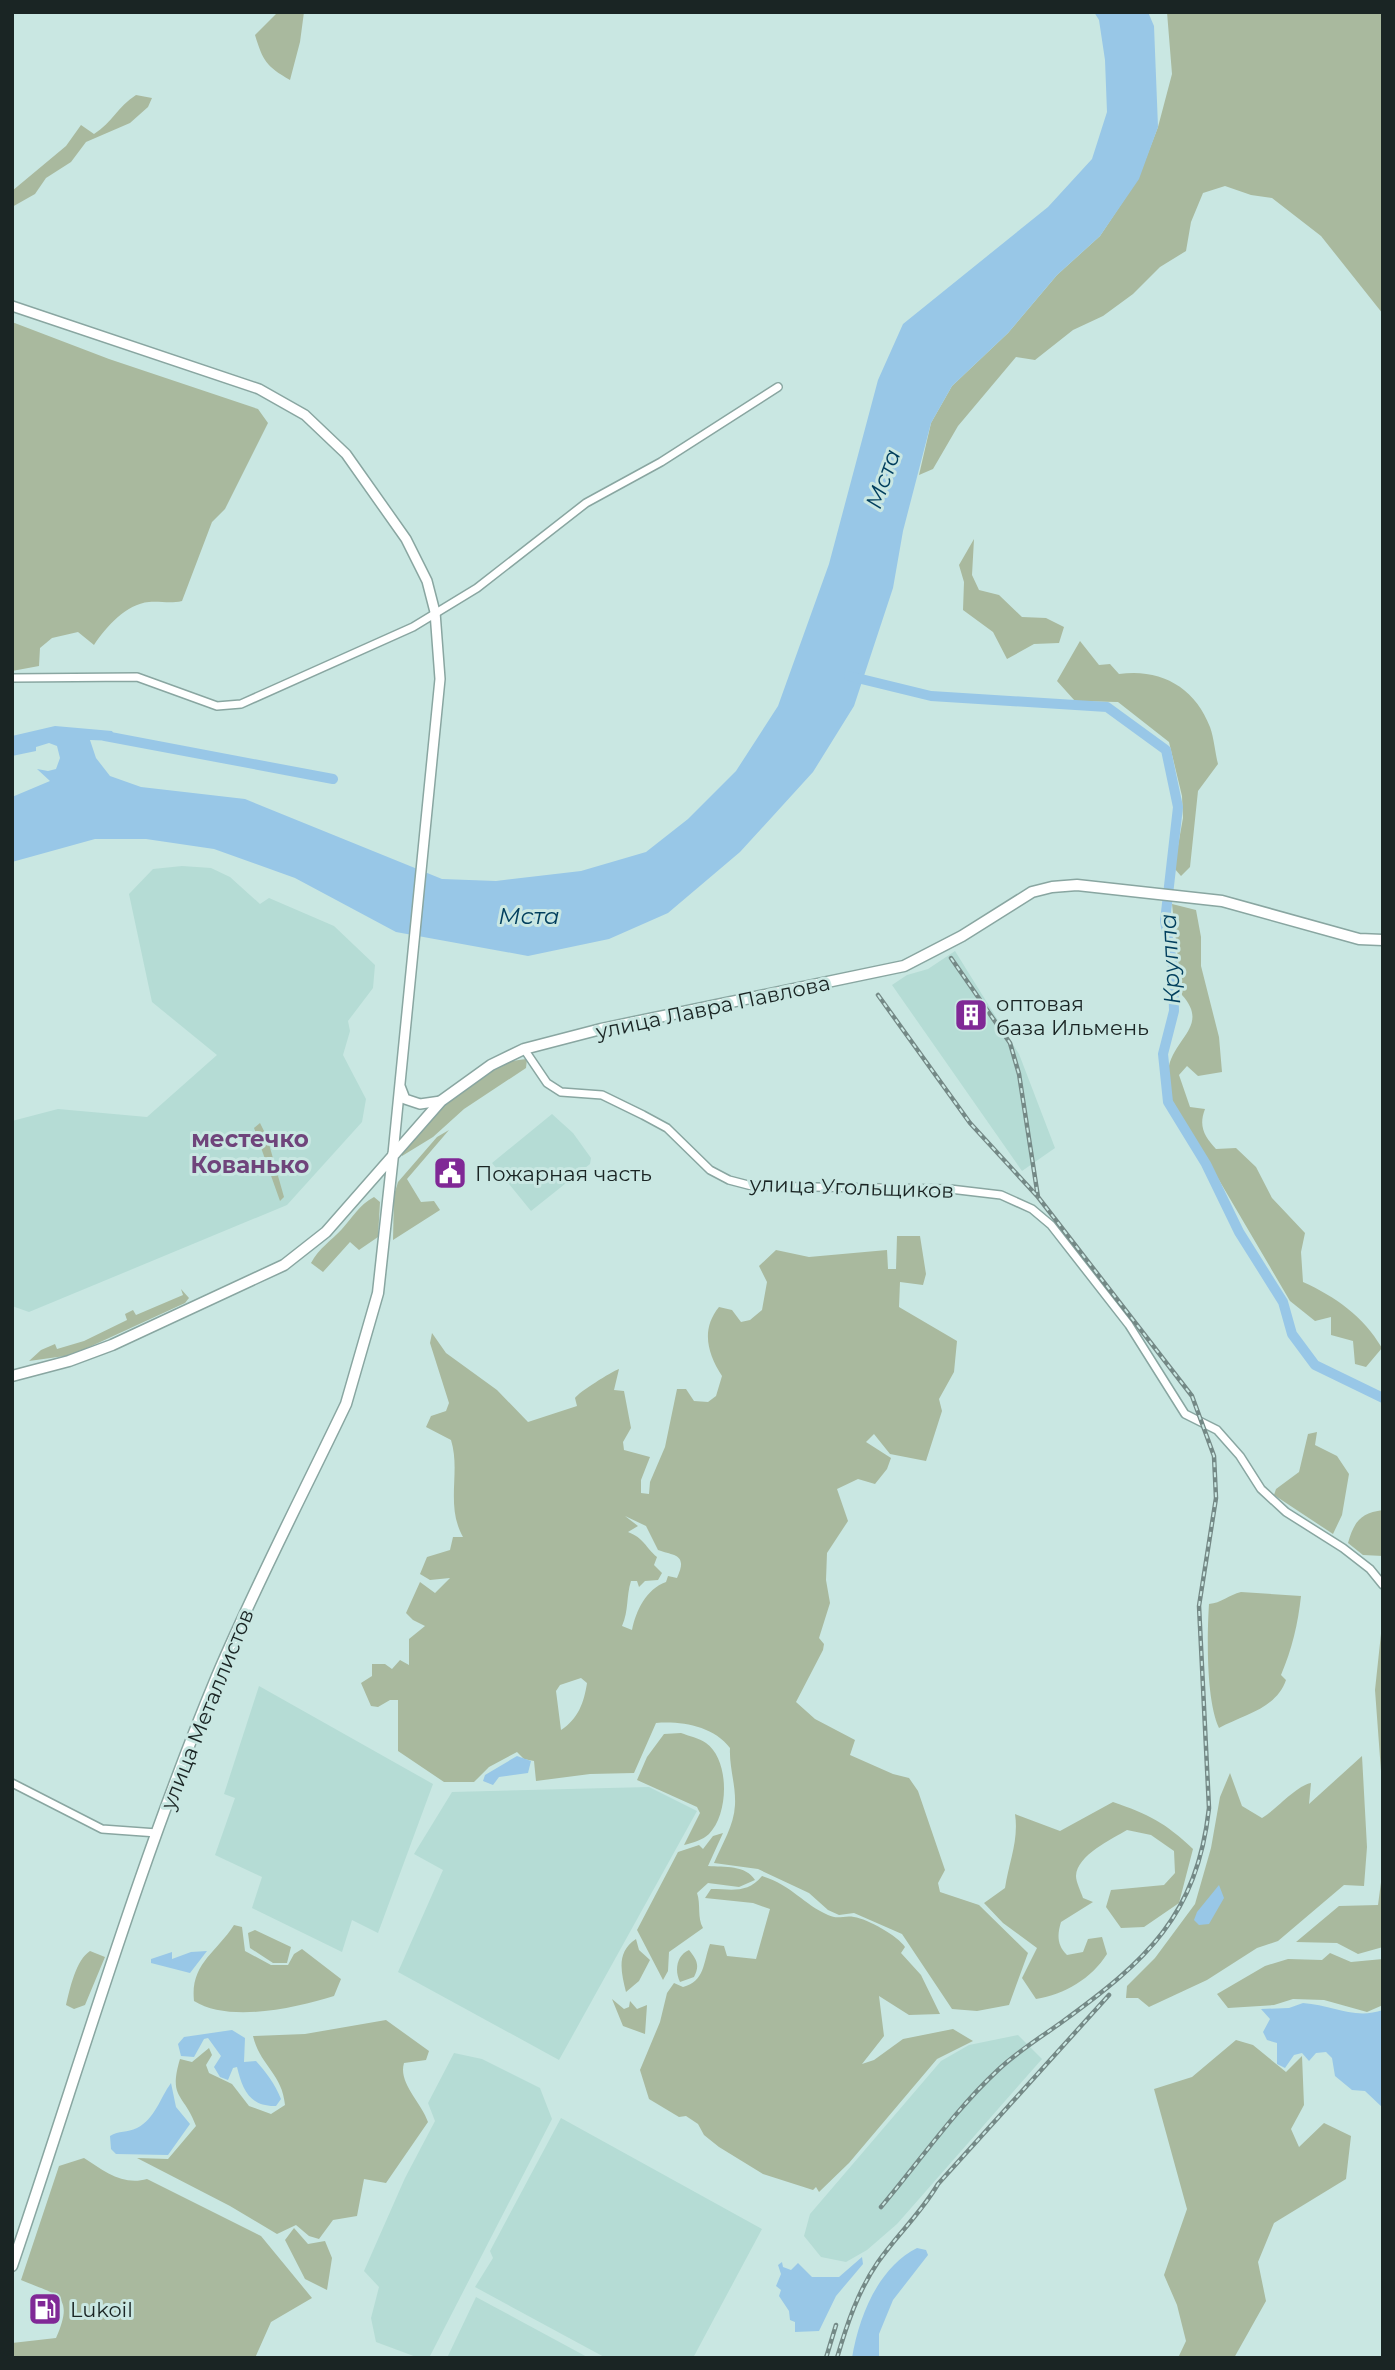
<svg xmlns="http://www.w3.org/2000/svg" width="1395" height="2370" font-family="Montserrat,sans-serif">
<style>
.built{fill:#b5dcd5}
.green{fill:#a9b99e;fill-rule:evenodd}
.water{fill:#98c7e7}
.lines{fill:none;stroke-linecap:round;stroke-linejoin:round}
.river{stroke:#98c7e7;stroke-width:10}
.tertiary-casing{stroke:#89a6a1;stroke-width:10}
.secondary-casing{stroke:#89a6a1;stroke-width:12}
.primary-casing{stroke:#89a6a1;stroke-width:13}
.tertiary{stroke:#fff;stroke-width:7}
.secondary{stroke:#fff;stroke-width:9}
.primary{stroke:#fff;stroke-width:10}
.rail-casing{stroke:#748986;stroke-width:4.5}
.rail{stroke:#c9e7e2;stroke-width:2;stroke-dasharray:5;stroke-linecap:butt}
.labels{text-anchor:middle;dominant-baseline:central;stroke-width:6;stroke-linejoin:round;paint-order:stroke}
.poi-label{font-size:21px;fill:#1a2524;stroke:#c9e7e2;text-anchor:start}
.street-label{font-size:21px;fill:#1a2524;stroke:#c9e7e2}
.water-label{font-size:23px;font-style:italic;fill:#003e5d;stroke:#c9e7e2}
.neighbourhood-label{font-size:23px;font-weight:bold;fill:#6f447b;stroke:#c9e7e2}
</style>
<rect width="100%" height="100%" fill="#c9e7e2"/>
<path class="built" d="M182 866 211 868 230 877 260 904 269 898 334 926 375 965 373 988 348 1021 350 1031 343 1055 366 1099 362 1122 287 1205 29 1312 12 1306V1121L58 1109 147 1117 217 1055 152 1002 129 894 153 869Z
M955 951 1019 1054 1055 1148 1022 1171 892 985 907 975 928 969Z
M552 1114 573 1133 591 1158 590 1164 531 1211 492 1163Z
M259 1686 433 1784 378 1933 352 1920 342 1952 252 1908 262 1877 215 1855 235 1798 224 1794Z
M649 1787 697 1811 559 2060 398 1972 443 1870 414 1854 452 1792Z
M1018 2035 1042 2059 897 2224 867 2250 846 2262 821 2257 804 2236 810 2214 941 2061 969 2045Z
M454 2053 482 2059 540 2088 552 2119 429 2358H419L376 2342 371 2318 379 2287 364 2271 405 2178 435 2121 428 2103Z
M561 2118 762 2229 693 2358H606L475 2287 493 2258 490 2251Z
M476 2297 589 2358H447Z"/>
<path class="green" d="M278 12H304L300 42 290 80C266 66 263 61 255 35Z
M1167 12H1383V314L1321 236 1272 198 1251 195 1225 186 1203 193 1191 222 1186 251 1160 267 1133 294 1103 316 1073 330 1035 360 1016 357 958 426 933 469 919 475 931 423 952 386 1008 333 1057 275 1100 236 1138 179 1158 127 1172 74Z
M136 95 152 98 148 107 130 123 86 142 71 162 46 178 35 194 12 207V191L66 146 81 125 94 134C112 123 118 106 136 95Z
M12 322 109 359 258 409 268 423 225 509 212 522 182 601C170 604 161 601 149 602 126 604 106 627 94 645L78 632 52 638 40 648 39 666 12 671Z
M974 539 972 575 979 590 999 595 1022 617 1046 618 1064 627 1059 643 1034 644 1007 659 993 632 963 610 964 582 959 565Z
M1080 641 1099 665 1110 664 1119 674C1160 668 1195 687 1210 727 1214 738 1215 752 1218 764L1198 791 1190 867 1181 876 1174 868 1183 818 1182 796 1169 742 1118 702 1075 701 1057 681Z
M1172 904 1196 910 1201 937V966L1219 1037 1222 1072 1198 1076 1187 1066 1179 1075 1190 1107 1205 1109C1198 1127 1205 1137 1216 1149L1236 1148 1256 1167 1272 1198 1305 1233 1301 1252 1303 1282C1336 1297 1363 1316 1382 1348L1366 1367 1355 1364 1353 1341 1331 1335V1317L1315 1321 1290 1301 1172 1100C1171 1090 1167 1076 1169 1066 1176 1037 1209 1025 1182 995Z
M527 1059 526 1068 464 1109 433 1137 402 1156V1150C434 1115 475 1062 527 1059Z
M260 1123 267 1137 284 1197 280 1201 254 1128Z
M449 1130 407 1179 421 1202 434 1201 440 1210 393 1240 394 1195 398 1182 437 1137Z
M374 1197 380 1202 378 1237 359 1250 350 1242 323 1272 311 1263C319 1248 331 1241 342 1229 352 1218 359 1205 374 1197Z
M897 1236H920L926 1274 923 1285 900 1282 899 1307 957 1341 954 1372 939 1399 942 1411 926 1461 890 1454 874 1434 866 1442 891 1458 887 1469 875 1484 858 1479 837 1489 848 1521 827 1553 826 1580 830 1603 819 1638 824 1644 823 1650 796 1702 815 1719 855 1740 850 1755 893 1774 909 1778 918 1791 945 1870 938 1883 940 1892 979 1905 1028 1953 1009 2005 977 2011 952 2009 902 1934 854 1913 839 1915 828 1910 809 1893 758 1869 714 1863C722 1844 734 1826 735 1805 736 1785 729 1767 730 1748 713 1726 682 1721 656 1723L634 1773 590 1774 536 1781 534 1761 524 1759 517 1752 489 1767 474 1782H444L398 1751V1700H390L378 1707 371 1706 361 1683 372 1676V1664H385L392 1669 400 1660 409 1665V1639L425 1626 413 1620 406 1613 420 1582 435 1593 450 1578 430 1580 420 1574 427 1557 450 1550 453 1537H463C445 1505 461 1472 451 1440L426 1427 431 1416 446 1411 449 1403 430 1343 432 1333 446 1353 497 1390 528 1422 577 1406 575 1398C579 1392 611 1372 619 1369L614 1390 624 1391 631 1428 623 1442 624 1450 650 1457 641 1480V1493L649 1494 650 1482 665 1447 677 1389H686L694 1401 708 1402 716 1396 722 1376C707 1353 701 1329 719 1307L732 1310 741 1322 750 1320 762 1310 767 1282 759 1266 776 1250 809 1257 887 1250 888 1269H896ZM625 1516 646 1526 658 1550C675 1556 688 1554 677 1578L668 1576 666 1582C646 1589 636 1611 632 1630L622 1626C629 1610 626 1597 631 1581H637L639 1587 645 1581 658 1580 662 1573 654 1565 657 1557C645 1547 644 1538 628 1532L638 1526ZM581 1678 587 1683C584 1703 578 1719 561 1730L556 1691 560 1685Z
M181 1289 189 1298 185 1303 72 1355 29 1361 41 1350 55 1344 57 1349 84 1341 127 1320 125 1314 133 1310 136 1315 183 1295Z
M1317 1432 1315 1445 1337 1456 1349 1474 1342 1515 1333 1534 1274 1495 1276 1489 1299 1472 1308 1434Z
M1383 1510V1556L1363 1555 1348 1543C1354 1522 1360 1513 1383 1510Z
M1241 1592 1301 1596C1298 1624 1292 1649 1281 1675L1286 1680C1276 1709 1244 1714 1219 1728 1206 1700 1207 1636 1209 1604 1221 1603 1229 1595 1241 1592Z
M1383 1615V1798L1375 1690Z
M681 1733C689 1736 699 1738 706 1743 730 1760 729 1814 709 1834 703 1840 692 1843 684 1845L700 1813 697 1807 637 1780 647 1757 664 1734Z
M1362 1756 1367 1847 1364 1886 1344 1885 1278 1941 1257 1948 1207 1980 1149 2007 1138 1998H1126L1127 1986 1155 1958 1195 1904 1211 1848 1220 1797 1230 1773 1242 1806 1262 1818C1278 1808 1296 1786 1311 1783L1309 1804Z
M1113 1802C1148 1814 1166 1823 1193 1849L1179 1903 1144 1927 1121 1928 1106 1907 1111 1890 1164 1885 1175 1873 1174 1851 1151 1835 1127 1830C1112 1839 1077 1855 1076 1876 1076 1882 1081 1892 1083 1898L1093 1902 1061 1922C1057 1935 1057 1945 1067 1955L1083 1952 1088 1939 1102 1937 1107 1954C1091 1979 1065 1994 1036 1999L1022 1978 1037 1948 1003 1923 984 1903 1005 1888C1009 1862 1019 1840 1015 1814L1060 1831Z
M723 1833 708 1866C724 1867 746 1865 755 1880L739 1887 708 1883 697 1893C701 1904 697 1918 703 1928L669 1952 668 1971 663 1980 637 1930 678 1852 699 1845 703 1849 713 1836Z
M1383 1867V1947L1358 1954 1337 1943 1296 1942 1339 1906 1378 1905Z
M762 1876C793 1886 803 1904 828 1915 838 1920 844 1915 854 1917 868 1919 898 1936 905 1947L901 1953 921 1975 940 2014 909 2015 879 1996 884 2036 862 2064 874 2060 903 2039 953 2029 973 2041 937 2059 849 2163 819 2192 816 2187 813 2190 763 2174 719 2147 704 2135 698 2124 686 2116 679 2117 649 2099 640 2070 660 2022 667 1993 674 1983 683 1987C705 1981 703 1963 710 1944L724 1946 727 1956 756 1959 770 1909 753 1903 705 1898 711 1889C732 1889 747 1894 762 1876Z
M234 1925 242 1927 245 1951 271 1965H288L294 1954 302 1949 341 1979 334 1996C296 2008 229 2023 194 2001 190 1964 216 1953 234 1925Z
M255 1930 291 1947 287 1963H273L250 1948 248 1933Z
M636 1939 639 1950 650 1960 639 1981 626 1992C621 1972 616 1952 636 1939Z
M689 1950C697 1960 700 1965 694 1977L680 1982C674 1970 677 1955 689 1950Z
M90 1951 105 1957 85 2005 74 2009 66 2005C70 1988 76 1960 90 1951Z
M1330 1953 1351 1962 1383 1959V2005L1367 2012 1324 2000 1293 1999 1274 2005 1228 2008 1217 1994 1265 1966 1288 1959 1322 1960Z
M612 1999 624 2009 629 2007 630 2001 637 2009 647 2005 645 2034 623 2026Z
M386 2020 429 2051 426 2060 404 2063C398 2083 421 2102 428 2122L386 2183 364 2179 357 2216 333 2220 319 2239 309 2236 296 2225 277 2234 230 2206 137 2158 168 2159 196 2126C184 2093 168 2099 180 2059L192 2062 209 2048 212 2055 206 2065 209 2073 232 2084 249 2106 271 2114 285 2105C282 2073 260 2066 253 2036L305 2034Z
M1236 2040 1253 2045 1286 2072 1302 2056 1304 2105 1291 2129 1299 2147 1324 2123 1351 2136 1346 2179 1274 2223 1258 2262 1266 2301 1234 2358H1178L1186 2341 1177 2305 1164 2275 1187 2209 1154 2089 1192 2077Z
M84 2158C104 2171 123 2186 147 2179L261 2236 312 2298 271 2322 255 2358H12V2343L56 2338C76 2293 55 2295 21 2280L59 2166Z
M294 2228 308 2244 325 2241 332 2258 327 2290 305 2279 285 2240Z"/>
<path class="water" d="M1094 12H1148L1154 26 1158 127 1139 179 1100 236 1057 275 1008 333 952 386 931 423 903 531 893 588 854 706 813 772 740 852 668 913 609 939 528 956 396 932 295 878 214 849 146 839H95L12 862V797L50 781 37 769 48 771 56 769 60 758 57 746 49 743 36 747V751L12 756V736L55 726 112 731 118 741 90 740 96 758 110 776 141 787 245 799 442 879 496 881 581 871 646 852 688 819 736 771 778 706 829 564 878 380 903 324 1048 207 1092 159 1107 112 1105 60 1099 20Z
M517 1756 531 1761 528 1773 499 1777 493 1785 483 1781 485 1775Z
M1219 1885 1224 1898 1209 1924 1199 1925 1194 1920 1197 1912Z
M207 1951 190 1973 151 1963V1959L172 1952V1959L191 1952Z
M1303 2003C1333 2005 1354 2020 1383 2010V2108L1365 2091 1352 2090 1335 2076 1332 2058 1326 2052 1316 2053 1309 2061 1302 2053 1294 2055 1285 2068 1277 2064V2043L1267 2040 1263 2032 1270 2019 1261 2009 1289 2008Z
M232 2030 245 2038 244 2062 256 2061C266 2072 275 2084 281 2099L276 2106C249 2107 242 2088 237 2067L233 2068 228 2080 220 2077 214 2067 221 2056 208 2038 204 2039 194 2057 181 2056 178 2044 184 2037Z
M171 2083 176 2107 190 2124 168 2155 116 2154 111 2149 110 2136C119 2130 127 2133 137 2128 155 2119 160 2098 171 2083Z
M917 2248 926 2250 928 2255 893 2300 879 2334V2358H852C859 2316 878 2268 917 2248Z
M862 2257 863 2264 836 2296 819 2331 795 2332V2322L790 2320 789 2311 779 2296 781 2290 776 2286 781 2274 778 2265 782 2262 783 2267 791 2270 798 2263 812 2277H839Z"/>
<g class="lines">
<path class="river" d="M849 676 931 696 1107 707 1166 750 1178 807 1165 921 1173 967 1174 1011 1163 1054 1168 1102 1206 1164 1239 1232 1283 1302 1292 1334 1315 1365 1383 1398
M105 736 333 779"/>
<defs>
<path id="tertiary" d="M12 678 137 677 217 706 241 704 413 627 477 588 586 503 661 462 778 387
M524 1049 547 1083 561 1092 602 1095 643 1115 667 1128 710 1170 729 1180 752 1186 950 1189 1001 1195 1032 1209 1051 1225 1129 1325 1185 1414 1217 1430 1240 1456 1261 1489 1286 1512 1343 1548 1370 1569 1383 1585
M12 1783 102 1829 157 1833"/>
<path id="secondary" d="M12 306 259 389 305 415 346 454 406 539 427 581 435 612 440 679 393 1154
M400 1086 405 1099 420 1104 441 1101"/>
<path id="primary" d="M12 1376 69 1361 112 1345 284 1265 326 1232 441 1101 491 1065 524 1049 601 1029 904 966 962 936 1032 892 1052 887 1077 885 1222 901 1359 939 1383 940
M12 2266C79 2069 137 1868 217 1676 256 1584 303 1494 346 1404L378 1293 393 1155"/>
</defs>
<use href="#tertiary" class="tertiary-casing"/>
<use href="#secondary" class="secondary-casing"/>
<use href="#primary" class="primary-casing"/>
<use href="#tertiary" class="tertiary"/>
<use href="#secondary" class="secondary"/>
<use href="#primary" class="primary"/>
<defs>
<path id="rail" d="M951 958 1010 1043 1019 1074 1038 1197
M878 995 970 1123 1038 1197 1192 1396 1214 1456 1216 1498 1199 1606 1209 1808C1197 1916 1146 1961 1062 2022 1041 2037 1017 2052 998 2070 955 2110 919 2162 881 2207
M826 2358 836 2325
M837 2358C847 2324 858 2291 878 2262 897 2235 921 2213 938 2184L1109 1995"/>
</defs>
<use href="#rail" class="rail-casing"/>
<use href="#rail" class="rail"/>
</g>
<defs>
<symbol id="building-square" viewBox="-11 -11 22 22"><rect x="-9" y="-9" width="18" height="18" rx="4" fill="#802896" stroke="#c9e7e2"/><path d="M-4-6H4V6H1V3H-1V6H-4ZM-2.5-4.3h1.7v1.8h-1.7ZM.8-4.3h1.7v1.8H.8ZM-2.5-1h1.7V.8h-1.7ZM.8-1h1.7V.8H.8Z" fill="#fff"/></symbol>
<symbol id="civic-square" viewBox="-11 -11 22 22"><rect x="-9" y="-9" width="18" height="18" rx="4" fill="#802896" stroke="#c9e7e2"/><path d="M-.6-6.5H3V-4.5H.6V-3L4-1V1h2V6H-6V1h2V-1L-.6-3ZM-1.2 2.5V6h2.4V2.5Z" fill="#fff"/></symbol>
<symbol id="fuel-square" viewBox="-11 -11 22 22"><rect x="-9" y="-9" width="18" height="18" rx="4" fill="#802896" stroke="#c9e7e2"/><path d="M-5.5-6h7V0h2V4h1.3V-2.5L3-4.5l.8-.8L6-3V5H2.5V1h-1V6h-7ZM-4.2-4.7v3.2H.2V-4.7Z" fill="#fff"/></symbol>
</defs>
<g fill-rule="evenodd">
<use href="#building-square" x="952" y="996" width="38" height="38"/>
<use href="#civic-square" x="431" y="1154" width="38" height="38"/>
<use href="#fuel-square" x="26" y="2290" width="38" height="38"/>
</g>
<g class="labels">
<g class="poi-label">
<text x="996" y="1003">оптовая<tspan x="996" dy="24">база Ильмень</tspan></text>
<text x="475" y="1173">Пожарная часть</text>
<text x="70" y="2309">Lukoil</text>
</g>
<g class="street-label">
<text transform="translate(713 1007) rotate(-12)">улица Лавра Павлова</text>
<text transform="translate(852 1187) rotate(2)">улица Угольщиков</text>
<text transform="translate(207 1709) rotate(-68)">улица Металлистов</text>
</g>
<g class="water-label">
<text transform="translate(883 479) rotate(-70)">Мста</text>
<text x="529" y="916">Мста</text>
<text transform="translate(1170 959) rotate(-93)">Круппа</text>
</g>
<g class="neighbourhood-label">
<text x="250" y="1139">местечко<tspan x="250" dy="26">Кованько</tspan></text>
</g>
</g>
<rect width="1395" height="2370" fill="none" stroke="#1a2524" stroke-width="28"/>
</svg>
